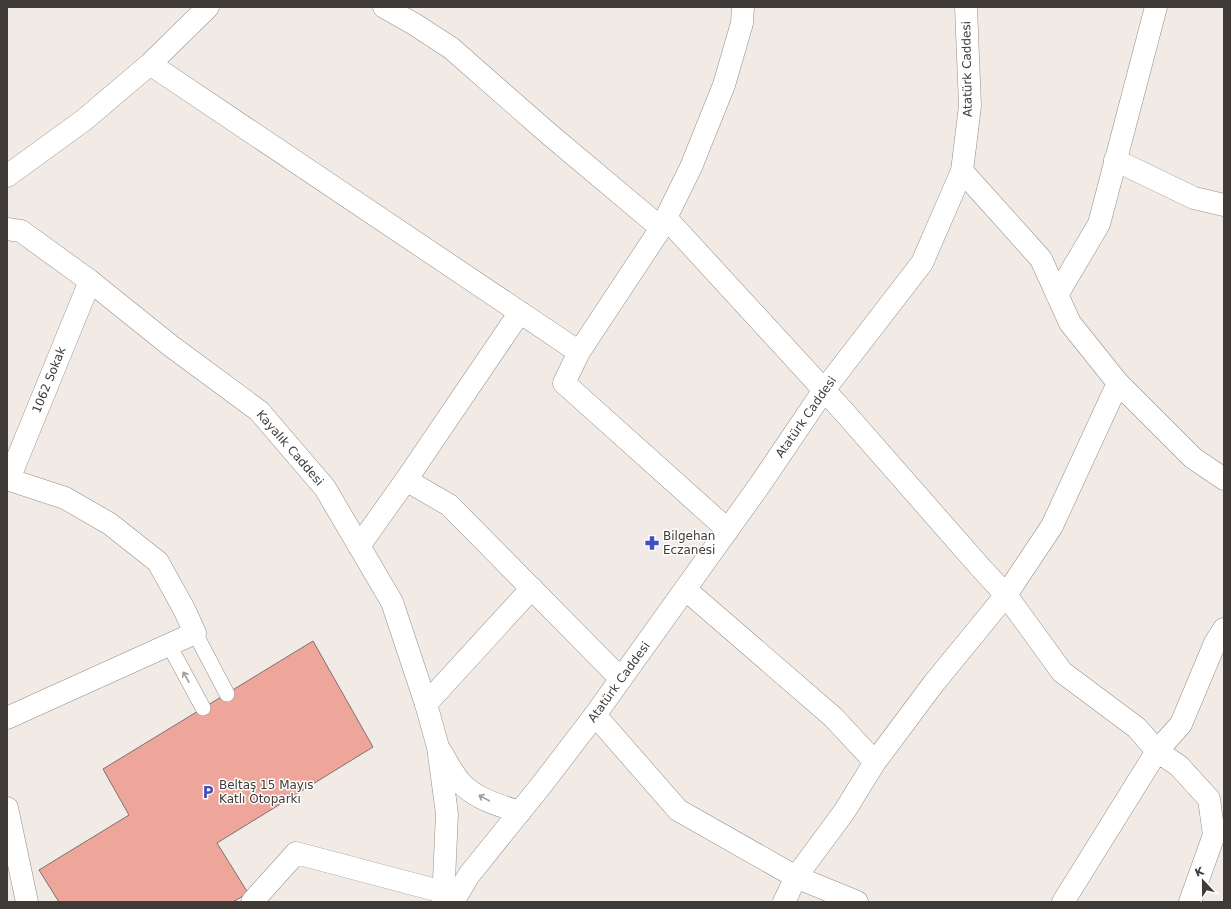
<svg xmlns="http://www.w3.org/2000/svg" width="1231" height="909" font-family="'DejaVu Sans',sans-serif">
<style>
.building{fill:#efa69a;stroke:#7b7271}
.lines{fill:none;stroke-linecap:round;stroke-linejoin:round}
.service-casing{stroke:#958e89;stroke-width:16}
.minor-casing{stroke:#958e89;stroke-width:23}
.tertiary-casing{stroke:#958e89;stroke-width:23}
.secondary-casing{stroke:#958e89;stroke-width:23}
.service{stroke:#fff;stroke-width:15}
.minor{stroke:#fff;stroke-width:22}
.tertiary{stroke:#fff;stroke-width:22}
.secondary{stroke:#fff;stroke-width:22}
.oneway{stroke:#9e9d9c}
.labels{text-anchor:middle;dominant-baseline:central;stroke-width:3;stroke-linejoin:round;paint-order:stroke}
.street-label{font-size:12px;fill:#3e3b39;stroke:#fff}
.poi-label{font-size:12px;fill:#3e3b39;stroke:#fff;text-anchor:start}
</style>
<rect width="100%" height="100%" fill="#f2eae5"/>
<path class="building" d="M313 641 373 747 217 843 248 893 233 902H59L39 870 129 815 103 769Z"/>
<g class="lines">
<defs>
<path id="service" d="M195 633 227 694
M169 645 203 708"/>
<path id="minor" d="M384 7 414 24 451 48 549 134 661 228
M150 64 579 352 661 228 691 167 724 85 742 23 743 7
M1115 160 1194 198 1224 205
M962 171 1041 259 1070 323 1118 383 1193 458 1224 479
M7 176 84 120 150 64 208 7
M666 218 845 413 981 568 1006 595 1062 672 1137 728 1157 751 1179 766 1209 799 1214 835 1190 902
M1057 295 1099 224 1156 7
M579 352 564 383 728 530
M7 479 65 498 110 524 158 562 184 609 195 633 7 718
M9 479 90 281
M406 480 449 505 621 679
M359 546 406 480 520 312
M685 589 833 717 875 762
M426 704 532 588
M595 715 678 810 796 877 857 902
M7 808 27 902
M252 902 296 853 443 892
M784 902 796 877 844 812 875 762 934 683 1006 595 1052 526 1118 383
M1063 902 1157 751 1181 724 1215 643 1224 629"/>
<path id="tertiary" d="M7 229 21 231 90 281 171 346 259 411 325 488 392 602 426 704 438 747 447 814 443 902
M441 752C448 763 454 777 464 786 479 800 501 806 520 812"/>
<path id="secondary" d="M453 902 469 875 543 783 595 715 759 486 824 390 922 263 962 171 970 106 966 7"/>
</defs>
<use href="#service" class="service-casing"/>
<use href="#minor" class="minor-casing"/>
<use href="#tertiary" class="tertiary-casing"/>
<use href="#secondary" class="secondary-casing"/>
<use href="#service" class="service"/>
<use href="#minor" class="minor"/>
<use href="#tertiary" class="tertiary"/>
<use href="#secondary" class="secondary"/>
</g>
<defs><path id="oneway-shaft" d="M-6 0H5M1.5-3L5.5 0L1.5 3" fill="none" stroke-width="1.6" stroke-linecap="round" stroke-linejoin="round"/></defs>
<g class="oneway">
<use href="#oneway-shaft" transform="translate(186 677) rotate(-119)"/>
<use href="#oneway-shaft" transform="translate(484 798) rotate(-152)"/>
</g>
<defs>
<symbol id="pharmacy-bare" viewBox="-9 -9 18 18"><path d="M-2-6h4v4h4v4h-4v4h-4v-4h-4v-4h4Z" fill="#404fc3" stroke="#fff" stroke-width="2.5" paint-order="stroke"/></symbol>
<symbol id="parking-bare" viewBox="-9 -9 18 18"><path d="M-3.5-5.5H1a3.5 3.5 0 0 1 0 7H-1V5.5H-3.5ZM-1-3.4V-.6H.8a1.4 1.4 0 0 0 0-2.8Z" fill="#404fc3" stroke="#fff" stroke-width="2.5" paint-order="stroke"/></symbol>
</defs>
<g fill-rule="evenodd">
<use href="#pharmacy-bare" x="642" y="533" width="20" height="20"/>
<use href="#parking-bare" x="198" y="782" width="20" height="20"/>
</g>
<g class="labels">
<g class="street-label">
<text transform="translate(967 69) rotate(-91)">Atatürk Caddesi</text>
<text transform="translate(49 380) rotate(-68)">1062 Sokak</text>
<text transform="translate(806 417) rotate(-55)">Atatürk Caddesi</text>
<text transform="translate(290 448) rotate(49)">Kayalık Caddesi</text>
<text transform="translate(619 682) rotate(-54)">Atatürk Caddesi</text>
</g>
<g class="poi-label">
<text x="663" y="536">Bilgehan<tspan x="663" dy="14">Eczanesi</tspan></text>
<text x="219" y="785">Beltaş 15 Mayıs<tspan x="219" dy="14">Katlı Otoparkı</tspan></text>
</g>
</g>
<rect width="1231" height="909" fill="none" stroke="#3e3b39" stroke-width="16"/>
<g transform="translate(1203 881) rotate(338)" stroke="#ffffff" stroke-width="3" paint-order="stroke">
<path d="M0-3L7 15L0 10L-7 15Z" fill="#3e3b39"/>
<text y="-6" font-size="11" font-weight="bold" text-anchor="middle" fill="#3e3b39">K</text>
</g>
</svg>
